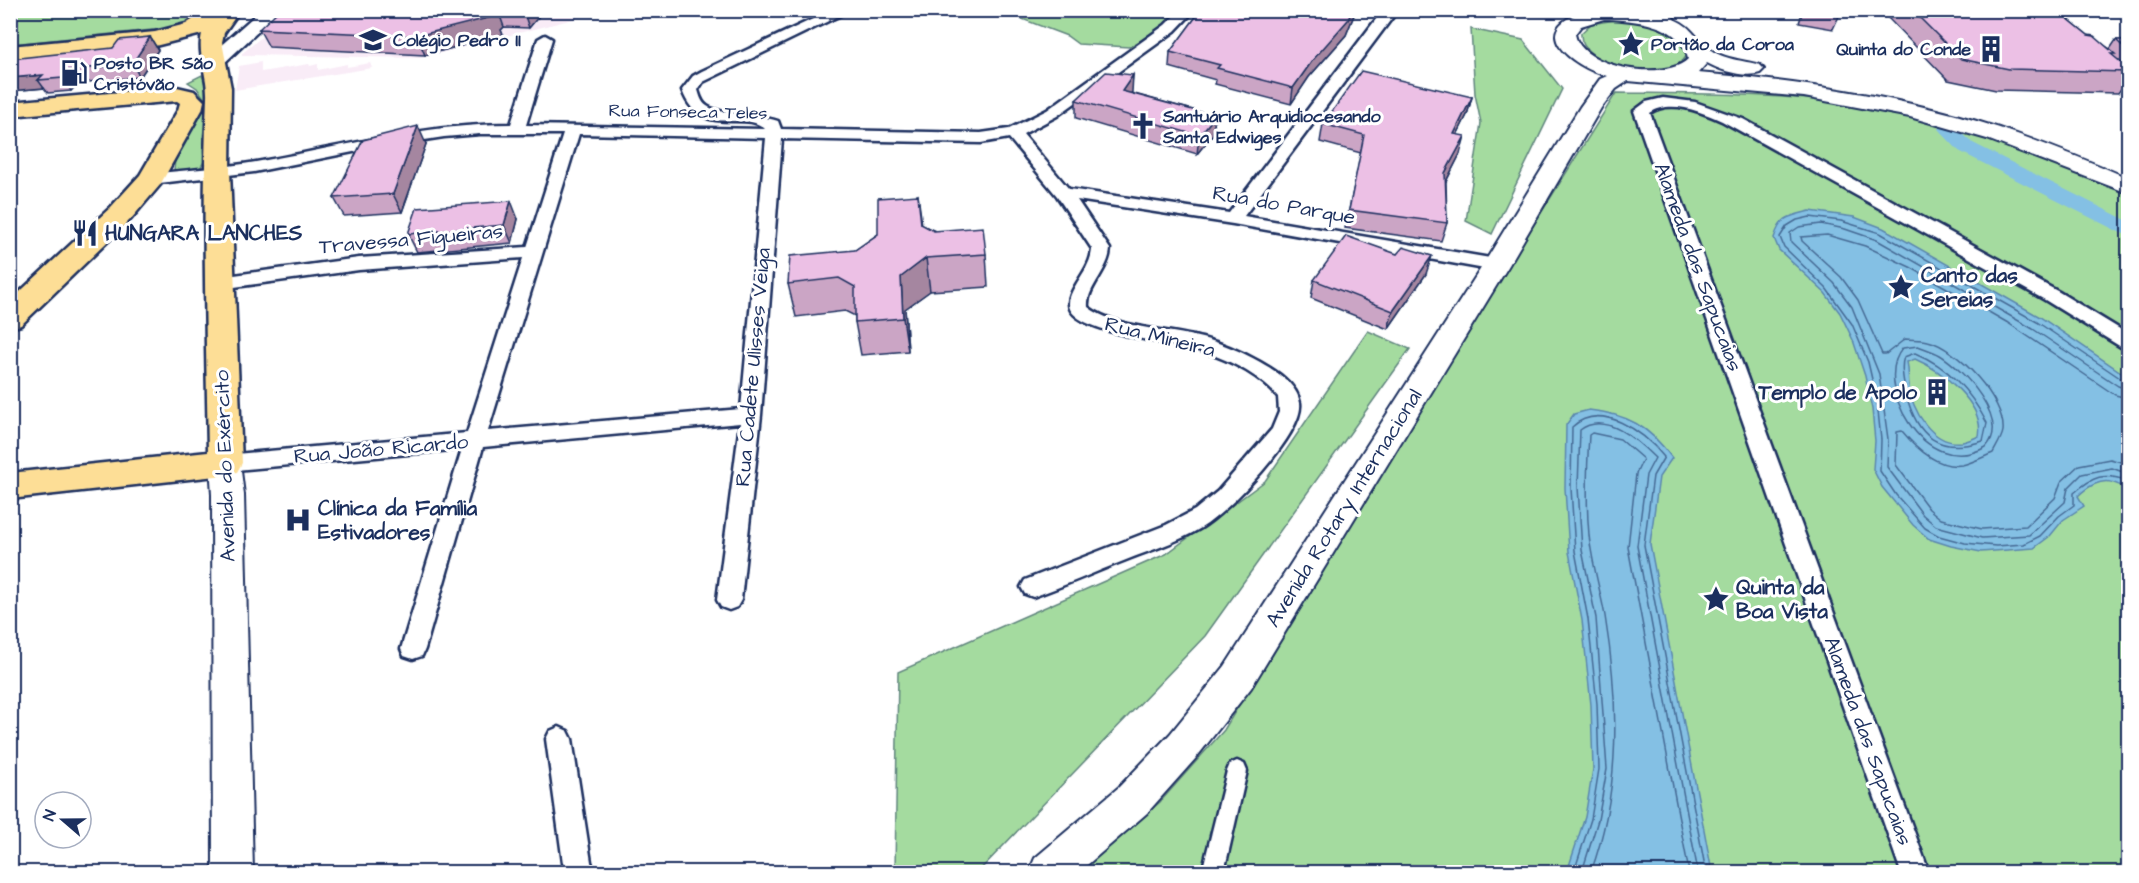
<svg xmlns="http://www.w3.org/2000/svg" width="2139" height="883" font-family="'Architects Daughter',sans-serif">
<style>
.built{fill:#f9ecf7}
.green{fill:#a4db9f;stroke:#60857e;stroke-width:1.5}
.water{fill:#84c0e4;stroke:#5a86ae;stroke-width:1.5;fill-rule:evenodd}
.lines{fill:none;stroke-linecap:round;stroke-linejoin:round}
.shore{stroke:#456994;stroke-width:1.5}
.canal{fill:#84c0e4;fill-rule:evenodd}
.pedestrian-casing{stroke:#1b2f5e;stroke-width:5}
.minor-casing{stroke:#1b2f5e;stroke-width:5}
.tertiary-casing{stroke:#1b2f5e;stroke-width:5}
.secondary-casing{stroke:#1b2f5e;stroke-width:4}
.primary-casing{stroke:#1b2f5e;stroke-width:5}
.pedestrian{fill:#fff;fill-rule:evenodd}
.minor{fill:#fff;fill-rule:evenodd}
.tertiary{fill:#fff;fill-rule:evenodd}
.secondary{fill:#fff;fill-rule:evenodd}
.primary{fill:#fdde96;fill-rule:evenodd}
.wall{fill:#cba5c5;stroke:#1b2f5e;stroke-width:1.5}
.shaded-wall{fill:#a586a0;stroke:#1b2f5e;stroke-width:1.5}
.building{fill:#ecc0e5;stroke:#1b2f5e;stroke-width:1.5}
.labels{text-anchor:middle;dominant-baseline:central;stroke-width:6;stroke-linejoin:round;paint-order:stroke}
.far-poi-label{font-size:18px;font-weight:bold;fill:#1b2f5e;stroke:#fff;text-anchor:start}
.far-street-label{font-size:18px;fill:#1b2f5e;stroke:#fff}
.street-label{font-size:21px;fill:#1b2f5e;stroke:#fff}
.poi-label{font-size:21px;font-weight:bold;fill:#1b2f5e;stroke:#fff;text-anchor:start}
</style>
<rect width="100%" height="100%" fill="#fff"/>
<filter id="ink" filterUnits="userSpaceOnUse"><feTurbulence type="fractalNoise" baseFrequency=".0167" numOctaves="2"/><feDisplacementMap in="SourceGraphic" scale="12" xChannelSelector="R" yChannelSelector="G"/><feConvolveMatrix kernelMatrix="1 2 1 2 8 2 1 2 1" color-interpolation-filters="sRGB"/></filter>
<g filter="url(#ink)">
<path class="built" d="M293 11H605L421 58 240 55Z
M261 62V72L309 64 310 66 318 64V70L347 64V67L370 63 372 68 235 90 239 66Z"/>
<path class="green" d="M11 11H204L192 21 172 28 11 44Z
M1001 11H1179L1167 26 1129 47 1078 44 1067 36Z
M1621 19C1647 23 1679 27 1687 55 1671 85 1578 68 1581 33L1591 24Z
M1471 29 1523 40 1562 89 1492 234 1466 221 1481 123 1475 94Z
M202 75C204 82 208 91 208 98 209 121 198 135 205 160L199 170 174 171 175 158 199 117 204 98 197 88 188 82Z
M1616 93C1695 94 1773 93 1852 104 1948 118 2039 159 2128 194V872H1079L1160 802 1224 730 1382 468Z
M1368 331 1410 349 1205 636 978 872H895L898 672 1166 554 1265 481Z"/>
<path class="water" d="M1810 211 1854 217 1883 228 2040 317 2128 377V487C2122 487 2120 485 2114 483 2101 478 2087 487 2078 496L2084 506 2063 520 2050 536 2034 548 1981 552 1951 546 1929 539 1913 525 1882 487 1873 469 1875 441 1872 409 1865 376 1853 340 1840 313 1825 293 1779 250 1774 238C1781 216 1789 216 1810 211ZM1915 359C1941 370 1985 404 1979 436 1974 438 1968 441 1962 442 1933 446 1911 410 1909 385 1908 377 1909 370 1907 362Z
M1589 410C1627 414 1649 426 1672 458L1659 477 1650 544 1712 872H1567L1585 817 1593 769 1591 705 1582 620 1569 552 1565 488 1566 425 1574 414Z"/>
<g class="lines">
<path class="shore" d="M1918 346C1925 349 1933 351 1940 355 1963 369 2011 420 1986 447 1922 482 1872 381 1903 348Z
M1915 353C1949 367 1970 391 1987 423L1983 441C1939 455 1917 437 1906 394 1904 383 1900 367 1904 357Z
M2128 381 2123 380 2037 322 1880 233 1841 221 1810 217 1797 220 1787 226 1780 237 1784 247 1826 288 1852 324 1868 362 1877 401 1881 440 1880 471 1896 495 1925 528 1939 536 1965 543 1996 546 2024 544 2040 536 2059 516 2074 505V493C2093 476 2104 472 2128 481
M2128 389 2118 386 2033 329 1877 240 1845 229 1821 224 1799 227 1790 233 1791 242 1834 283 1852 307 1879 374 1888 439 1887 467 1923 515 1936 526 1982 538 2029 535 2065 502 2068 488 2082 474 2112 468 2128 474
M2128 398 2115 395 2008 323 1910 267 1865 246 1827 235 1801 237 1802 241 1841 277 1858 300 1882 354H1886L1905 339C1912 340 1921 339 1928 341 1957 348 2006 400 2003 431 2002 438 1996 447 1993 453 1983 457 1972 463 1962 465 1937 469 1916 448 1902 431L1897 432 1896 465 1929 509 1941 519 1982 529 2026 526 2055 498 2061 482 2079 465 2110 459 2128 464
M1574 872 1591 819 1599 769 1597 704 1588 619 1575 551 1571 488 1572 427C1601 400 1644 432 1664 457L1653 476 1644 545 1706 872
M1582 872 1598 820 1607 769 1596 618 1582 550 1578 487 1580 430C1605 411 1637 440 1655 458L1646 475 1637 546 1698 872
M1591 872C1621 789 1619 702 1605 616 1600 589 1592 563 1589 535 1586 502 1587 468 1589 435L1592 433 1620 439 1643 459 1636 474 1628 547 1689 872"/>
<path class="canal" d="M1947 124 1953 125 1973 143 2128 221V235L2121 233 1959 151 1938 129 1941 125Z"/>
<defs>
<path id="pedestrian" d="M1237 761 1244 764 1247 771 1224 872H1202L1227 771 1230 764Z"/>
<path id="minor" d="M832 10H851L703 82 698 90C700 96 701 102 707 106 720 115 758 114 778 121L781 129 981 133 1009 129 1047 110 1165 25 1180 10H1195L1175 31 1057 116 1023 134 1069 189 1229 213 1383 10H1398L1244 216 1496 259 1502 261 1505 265 1502 269 1496 271 1233 224 1077 200 1110 249C1109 271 1086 288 1088 307 1115 328 1169 329 1202 338 1222 343 1242 352 1260 362 1276 371 1297 384 1300 403 1304 434 1227 513 1201 528 1178 542 1151 550 1126 560 1095 572 1064 586 1033 597L1025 594 1021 587 1025 580 1166 525 1195 510 1218 491 1272 429 1279 412 1278 397C1259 374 1227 359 1199 350 1176 343 1069 333 1069 304 1069 287 1091 270 1092 249L1057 196 1009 138 981 143 782 139 761 415 741 600 737 607 729 610 721 607 717 600 740 423 483 447 425 649 422 656 413 659 404 656 401 649 462 449 225 471 217 469 214 463 217 457 225 455 467 433 523 258 359 270 220 289 214 287 211 283 214 279 220 277 359 258 527 247 563 134H480L444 137 373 148 254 172 151 184 143 179 151 174C186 170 222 168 256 162 341 147 424 124 511 124L538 39 545 35 552 39 526 125 765 129C745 108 700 141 682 90L693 76 702 71ZM579 134 766 138 741 409 488 431Z
M1663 98 1695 102 1743 119 2059 292 2128 334V348L2121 347 2045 300 1722 121C1701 112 1671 99 1650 113L1929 872H1901L1634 111 1646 102Z
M559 727 568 731 572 739 591 862 595 872H567L563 863 546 739 550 731Z"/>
<path id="tertiary" d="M261 10H281L223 64H209L207 60 209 56Z
M1651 10H1669L1677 24 1674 28H1662Z"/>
<path id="secondary" d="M1586 11C1615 10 1645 8 1673 19 1692 26 1694 37 1708 48 1723 60 1743 60 1760 65L1764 69 1760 73C1744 78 1722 71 1707 63L1698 73C1786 80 1872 92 1956 115 2015 131 2072 154 2128 178V193L1987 139 1910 117 1804 97 1628 81 1616 89 1601 108 1509 265 1251 688 1196 758 1147 813 1079 872H1029L1035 858 1119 787 1170 734 1225 666 1483 265 1580 107 1600 79 1607 76C1570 66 1525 29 1586 11ZM1604 19C1633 20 1683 23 1688 59 1666 82 1580 68 1575 34L1581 26Z
M225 452 236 455 240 463 244 495 253 872H213L212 495 210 463 214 455Z"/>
<path id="primary" d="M207 10H240L224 33 222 42 231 88 230 171 242 463 237 472 225 475 10 499V473L208 452C206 334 202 215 207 97 208 76 197 54 202 34L155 46 10 60V46L155 32 186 24Z
M177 87 194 91 204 101 202 110 160 185 131 219 21 325 10 328V301L111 207 140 175 178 110 180 103 177 101 10 116V102Z"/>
</defs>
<use href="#pedestrian" class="pedestrian-casing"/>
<use href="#minor" class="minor-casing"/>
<use href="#tertiary" class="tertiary-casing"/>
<use href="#secondary" class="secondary-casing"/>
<use href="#primary" class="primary-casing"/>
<use href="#pedestrian" class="pedestrian"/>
<use href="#minor" class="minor"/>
<use href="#tertiary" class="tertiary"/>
<use href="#secondary" class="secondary"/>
<use href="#primary" class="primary"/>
</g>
<path class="wall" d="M447 10H544L529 28 504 27 501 30 503 35 425 55 269 47 259 29 443 15Z
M1201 10H1356L1346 35 1309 77 1291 104 1215 84 1216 80 1169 67 1170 52Z
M1803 10H1842L1833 29 1799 23Z
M1891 10H2057L2088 35 2110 49 2116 40H2128V79L2118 93 1996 90 1948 80 1887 17Z
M150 37 158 50 140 77 78 83 71 91 48 93 44 88 10 91 113 48Z
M1133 75 1131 93 1215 116 1213 134 1197 154 1076 118V100Z
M1472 97 1467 115 1457 135 1460 154 1446 182 1447 223 1441 241 1345 228 1361 153 1320 142 1323 124Z
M426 144 402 212 344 216 334 198Z
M918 195 922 225 986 254 988 287 930 291 905 309 908 351 861 355 855 322V316L845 311 796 317 788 284 855 250 878 234Z
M518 219 512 243 417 252 408 234Z
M1426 274 1388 329 1311 298 1314 280Z"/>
<path class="shaded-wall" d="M495 10H498L504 27 501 30 503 35 425 55 417 36Z
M523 10H544L529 28Z
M1352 10H1356L1346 35 1309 77 1291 104 1293 88 1312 61Z
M150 37 158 50 140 77 132 64Z
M69 70 78 83 71 91 63 78Z
M43 75 38 80 44 88 10 91V78Z
M1133 75 1132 92 1122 108V91Z
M1472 97 1467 115 1449 151 1454 134Z
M1215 116 1213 134 1197 154 1199 136Z
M418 126 426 144 402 212 393 194Z
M1465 136 1460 154 1441 191 1445 173Z
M511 201 518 219 512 243 504 225Z
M1432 256 1426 274 1388 329 1393 311Z
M926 258 930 291 905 309 908 351 903 318 901 277Z"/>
<path class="building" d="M279 10H350L443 15 447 10H495L496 16 417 36 259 29Z
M1201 10H1352L1348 20 1312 61 1293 88 1217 68 1220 65 1170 52Z
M1912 10H2057L2088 35 2094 36 2115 54H2111L2128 68V72L2009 69 1961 59Z
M150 37 132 64 69 70 63 78 38 80 43 75 10 78V59L113 48 119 40Z
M2116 40H2128V51Z
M1361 71 1472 97 1454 134 1465 136 1445 173 1447 223 1349 210 1364 135 1323 124Z
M1106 72 1133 75 1122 91 1215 116 1199 136 1076 100Z
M418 126 393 194 334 198 363 140Z
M918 195 921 224 934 231 983 227 986 254 926 258 901 277 903 318 855 322V287L839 278 788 284 790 256 855 250 878 234V198Z
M511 201 504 225 408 234 417 208Z
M1346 236 1397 254 1403 247 1432 256 1393 311 1314 280Z"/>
</g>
<defs>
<symbol id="school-bare" viewBox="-9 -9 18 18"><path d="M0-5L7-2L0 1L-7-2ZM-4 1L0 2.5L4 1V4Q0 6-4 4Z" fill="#1b2f5e" stroke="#fff" stroke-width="2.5" paint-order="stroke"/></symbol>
<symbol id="sight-bare" viewBox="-9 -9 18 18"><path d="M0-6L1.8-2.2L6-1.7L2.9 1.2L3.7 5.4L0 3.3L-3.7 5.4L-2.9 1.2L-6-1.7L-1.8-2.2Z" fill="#1b2f5e" stroke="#fff" stroke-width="2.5" paint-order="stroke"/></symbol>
<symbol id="building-bare" viewBox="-9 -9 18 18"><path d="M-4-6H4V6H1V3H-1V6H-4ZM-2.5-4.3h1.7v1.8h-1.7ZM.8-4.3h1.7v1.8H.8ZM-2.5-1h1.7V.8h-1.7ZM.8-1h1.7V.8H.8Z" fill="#1b2f5e" stroke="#fff" stroke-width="2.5" paint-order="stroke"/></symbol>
<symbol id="fuel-bare" viewBox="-9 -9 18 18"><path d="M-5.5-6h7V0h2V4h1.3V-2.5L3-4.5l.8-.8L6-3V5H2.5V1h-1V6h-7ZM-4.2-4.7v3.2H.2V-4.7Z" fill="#1b2f5e" stroke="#fff" stroke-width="2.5" paint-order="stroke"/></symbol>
<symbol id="church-bare" viewBox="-9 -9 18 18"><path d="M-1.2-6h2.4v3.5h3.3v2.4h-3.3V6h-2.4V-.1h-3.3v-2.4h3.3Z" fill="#1b2f5e" stroke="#fff" stroke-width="2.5" paint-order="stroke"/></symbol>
<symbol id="restaurant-bare" viewBox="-9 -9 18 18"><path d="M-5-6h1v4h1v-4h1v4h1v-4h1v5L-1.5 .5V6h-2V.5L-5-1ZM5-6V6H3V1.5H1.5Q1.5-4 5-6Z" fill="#1b2f5e" stroke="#fff" stroke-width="2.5" paint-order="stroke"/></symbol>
<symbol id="hospital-bare" viewBox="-9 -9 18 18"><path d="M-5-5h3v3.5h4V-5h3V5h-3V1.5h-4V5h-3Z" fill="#1b2f5e" stroke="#fff" stroke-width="2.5" paint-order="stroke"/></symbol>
</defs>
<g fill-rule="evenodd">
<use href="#school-bare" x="354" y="21" width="38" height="38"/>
<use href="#sight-bare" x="1612" y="25" width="38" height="38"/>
<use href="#building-bare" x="1972" y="30" width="38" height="38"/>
<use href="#fuel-bare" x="55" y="54" width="38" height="38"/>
<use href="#church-bare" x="1124" y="107" width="38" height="38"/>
<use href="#restaurant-bare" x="66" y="214" width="38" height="38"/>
<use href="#sight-bare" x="1882" y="268" width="38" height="38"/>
<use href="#building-bare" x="1918" y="373" width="38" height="38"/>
<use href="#hospital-bare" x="279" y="501" width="38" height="38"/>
<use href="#sight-bare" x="1697" y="580" width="38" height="38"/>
</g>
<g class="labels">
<g class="far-poi-label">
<text x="393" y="40">Colégio Pedro II</text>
<text x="1651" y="44">Portão da Coroa</text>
<text x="1971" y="49" text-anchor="end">Quinta do Conde</text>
<text x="94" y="63">Posto BR São<tspan x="94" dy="21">Cristóvão</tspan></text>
<text x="1163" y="116">Santuário Arquidiocesando<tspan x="1163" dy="21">Santa Edwiges</tspan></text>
</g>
<g class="far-street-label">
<text transform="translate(688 112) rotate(1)">Rua Fonseca Teles</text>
</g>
<g class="street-label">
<text transform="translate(1284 205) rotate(10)">Rua do Parque</text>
<text transform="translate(411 239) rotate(-5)">Travessa Figueiras</text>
<text transform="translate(1698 267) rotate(70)">Alameda das Sapucaias</text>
<text transform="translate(1160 337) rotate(14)">Rua Mineira</text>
<text transform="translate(753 367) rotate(-85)">Rua Cadete Ulisses Veiga</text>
<text transform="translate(381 449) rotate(-5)">Rua João Ricardo</text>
<text transform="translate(225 466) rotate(-92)">Avenida do Exército</text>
<text transform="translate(1344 508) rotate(-58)">Avenida Rotary Internacional</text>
<text transform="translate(1868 741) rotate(70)">Alameda das Sapucaias</text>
</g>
<g class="poi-label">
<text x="105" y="233">HUNGARA LANCHES</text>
<text x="1921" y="275">Canto das<tspan x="1921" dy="24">Sereias</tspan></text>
<text x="1917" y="392" text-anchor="end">Templo de Apolo</text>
<text x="318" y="508">Clínica da Família<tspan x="318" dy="24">Estivadores</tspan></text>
<text x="1736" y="587">Quinta da<tspan x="1736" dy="24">Boa Vista</tspan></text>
</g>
</g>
<rect width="2139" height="883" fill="none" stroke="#fff" stroke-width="36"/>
<rect x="18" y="18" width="2103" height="847" fill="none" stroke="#1b2f5e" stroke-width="2" filter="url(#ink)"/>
<g transform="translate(63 820) rotate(290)"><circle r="28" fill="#ffffff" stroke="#a4acbf" stroke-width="1.5"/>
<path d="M0-4.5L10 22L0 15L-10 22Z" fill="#1b2f5e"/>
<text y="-9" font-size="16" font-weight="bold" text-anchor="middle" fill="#1b2f5e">N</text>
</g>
</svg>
